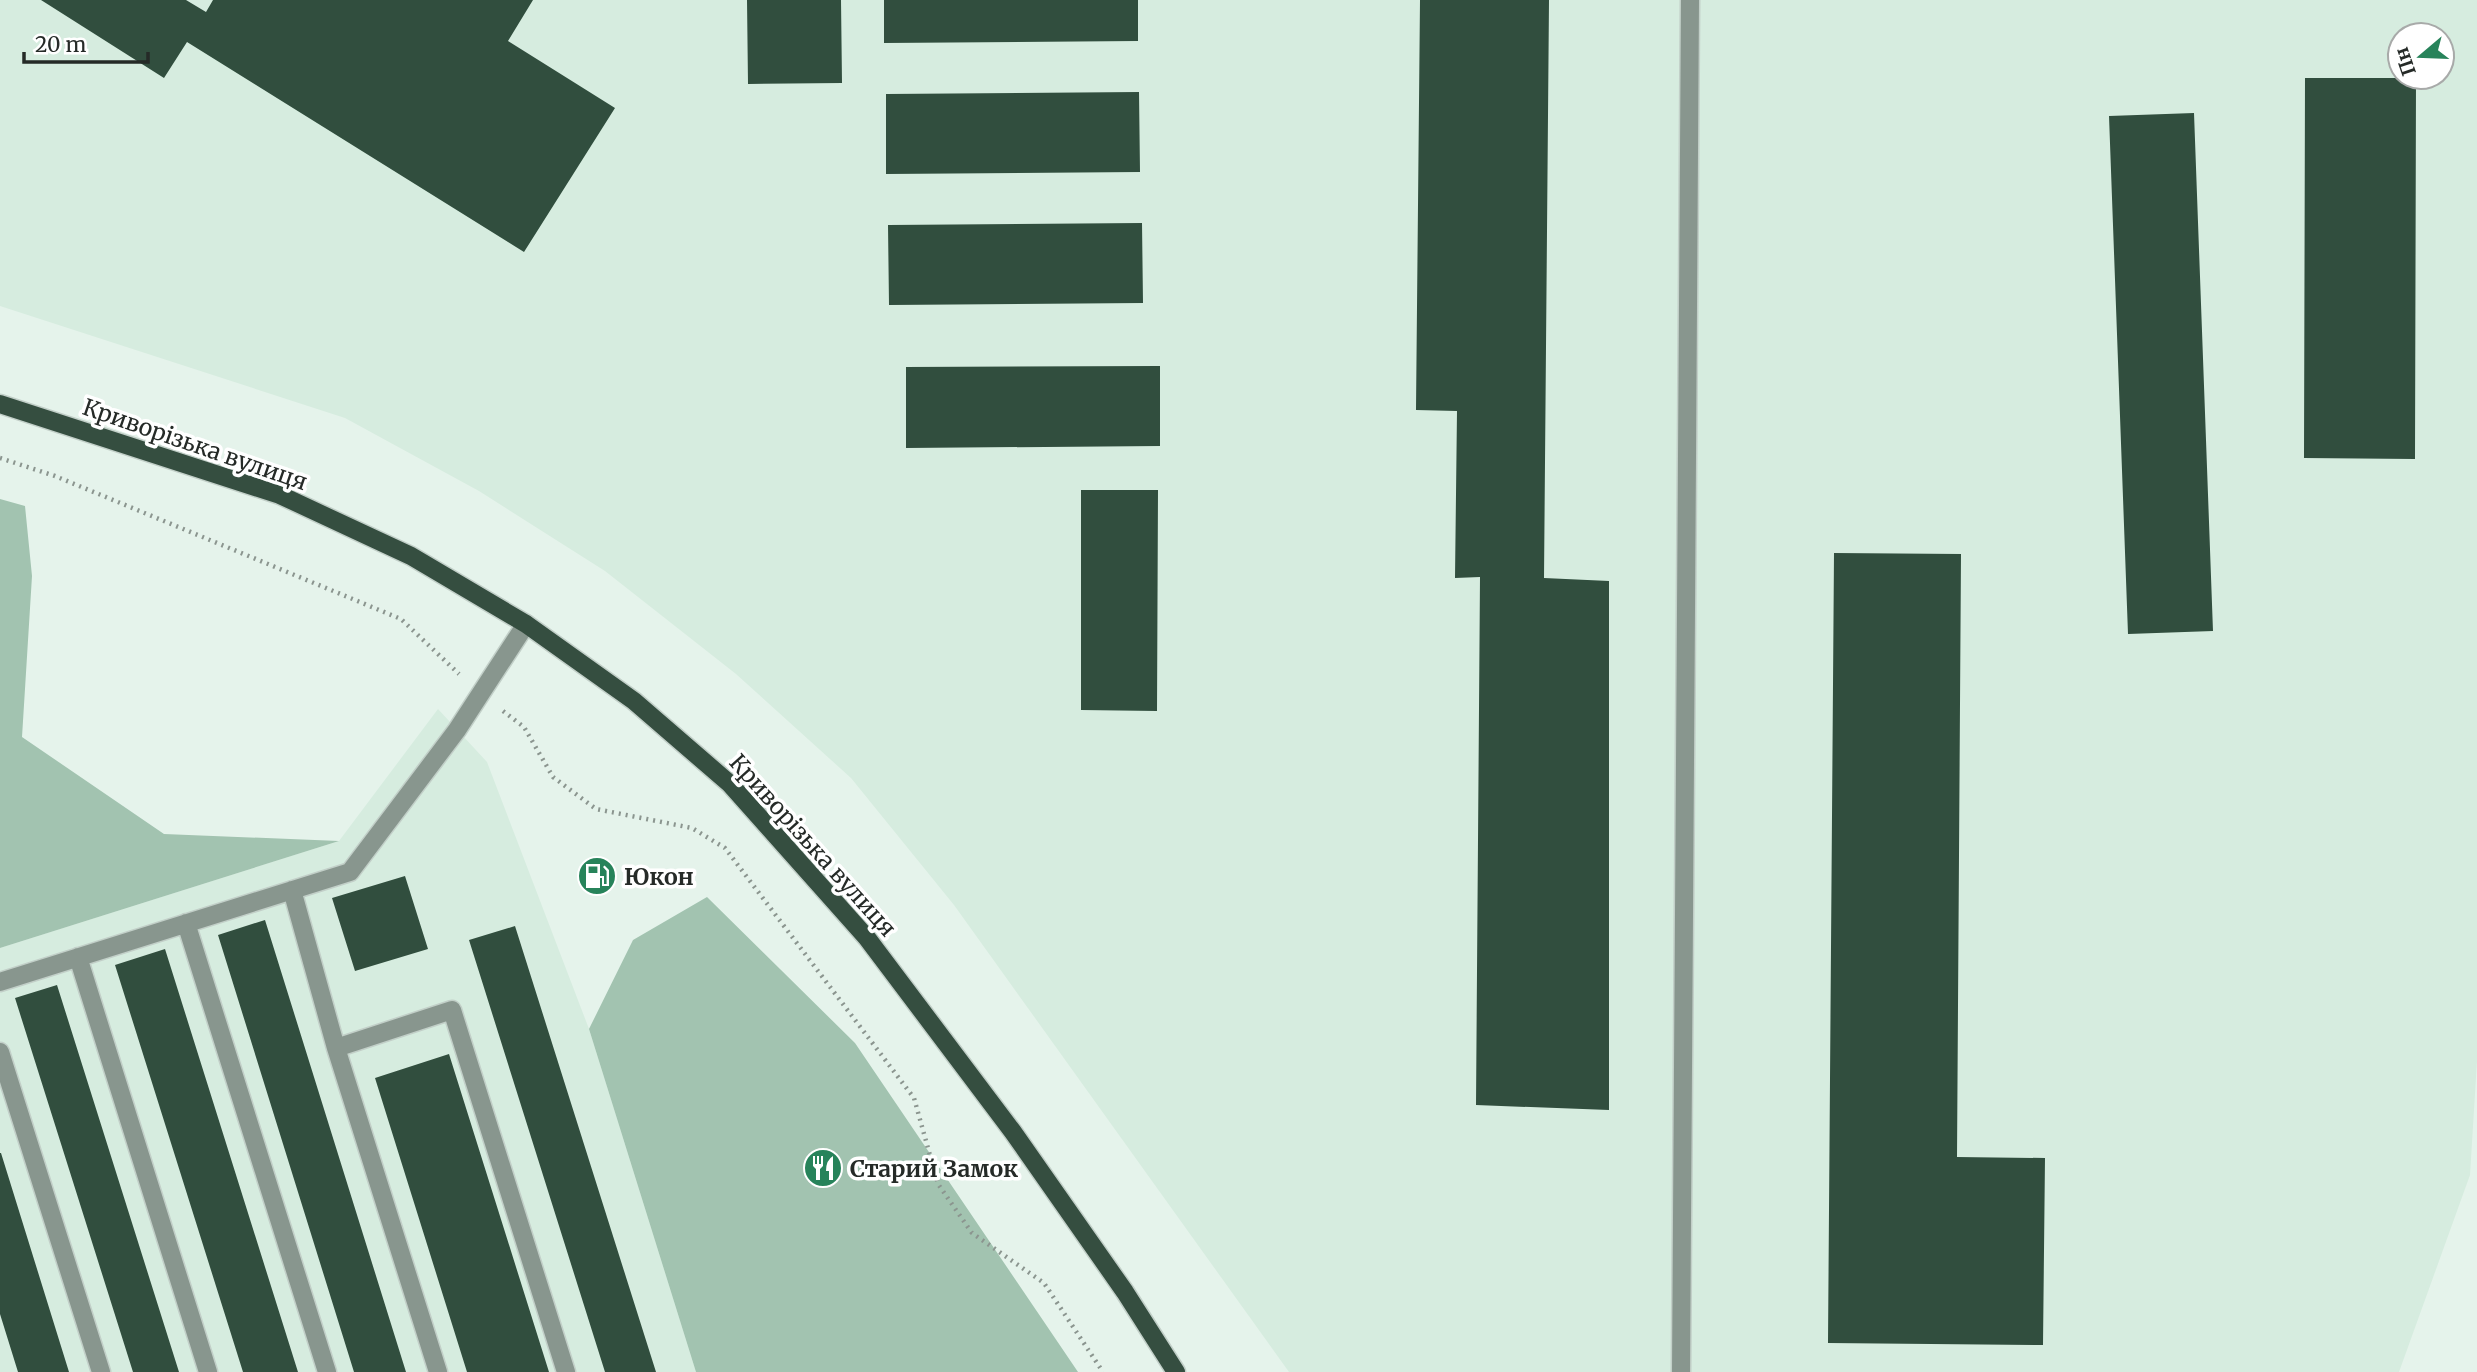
<svg xmlns="http://www.w3.org/2000/svg" width="2477" height="1372" font-family="Merriweather,serif">
<style>
.built{fill:#d6ecdf;fill-rule:evenodd}
.forest{fill:#a2c3b0}
.building{fill:#314e3e}
.lines{fill:none;stroke-linecap:round;stroke-linejoin:round}
.service-casing{stroke:#c2cfc8;stroke-width:21}
.primary-casing{stroke:#c2cfc8;stroke-width:21}
.path{stroke:#8b958f;stroke-width:4.5;stroke-dasharray:2 5;stroke-linecap:butt}
.service{stroke:#88968e;stroke-width:18}
.primary{stroke:#354e40;stroke-width:18}
.labels{text-anchor:middle;dominant-baseline:central;stroke-width:7;stroke-linejoin:round;paint-order:stroke}
.street-label{font-size:23px;fill:#252a27;stroke:#fff}
.poi-label{font-size:23px;font-weight:bold;fill:#252a27;stroke:#fff;text-anchor:start}
</style>
<rect width="100%" height="100%" fill="#e5f3eb"/>
<path class="built" d="M0 0H2477V1061L2470 1175 2399 1372H1289L954 905 851 778 736 674 605 571 479 491 345 418 0 306ZM2400 35H2442V77H2400Z
M438 709 487 762 589 1029 696 1372H0V948L339 841Z"/>
<path class="forest" d="M0 499 25 506 32 576 22 737 164 834 339 841 0 948Z
M707 897 855 1043 1078 1372H696L589 1029 633 940Z"/>
<path class="building" d="M41 0H186L206 12 213 0H533L508 41 615 108 524 252 187 42 164 78Z
M747 0H841L842 83 748 84Z
M884 0H1138V41L884 43Z
M1420 0H1549L1544 578 1609 581V1110L1476 1105 1480 577 1455 578 1457 411 1416 410Z
M2305 78H2416L2415 459 2304 458Z
M1139 92 1140 172 886 174V94Z
M2194 113 2213 631 2128 634 2109 116Z
M1142 223 1143 303 889 305 888 225Z
M1160 366V446L906 448V367Z
M1081 490H1158L1157 711 1081 710Z
M1834 553 1961 554 1957 1157 2045 1158 2043 1345 1828 1343Z
M405 876 428 949 355 971 332 898Z
M265 920 406 1372H354L218 935Z
M515 926 656 1372H605L469 940Z
M165 949 298 1372H243L115 965Z
M57 985 179 1372H133L15 998Z
M449 1054 549 1372H467L375 1078Z
M0 1153H1L69 1372H18L0 1314Z"/>
<g class="lines">
<defs>
<path id="service" d="M292 890 336 1048 438 1372
M186 923 327 1372
M78 957 208 1372
M0 982 350 872 457 730 526 624
M336 1048 452 1010 566 1372
M0 1052 101 1372
M1681 1372 1690 0"/>
<path id="primary" d="M0 404 280 495 411 556 526 624 634 701 730 784 867 938 1013 1132 1125 1292 1176 1372"/>
</defs>
<use href="#service" class="service-casing"/>
<use href="#primary" class="primary-casing"/>
<path class="path" d="M0 458 55 476 401 619 459 674
M503 711 524 727 553 777 596 809 692 828 725 848 914 1098 938 1184 972 1233 1044 1283 1103 1372"/>
<use href="#service" class="service"/>
<use href="#primary" class="primary"/>
</g>
<defs>
<symbol id="fuel-disc" viewBox="-11 -11 22 22"><circle r="9.5" fill="#27835a" stroke="#fff"/><path d="M-5.5-6h7V0h2V4h1.3V-2.5L3-4.5l.8-.8L6-3V5H2.5V1h-1V6h-7ZM-4.2-4.7v3.2H.2V-4.7Z" fill="#fff"/></symbol>
<symbol id="restaurant-disc" viewBox="-11 -11 22 22"><circle r="9.5" fill="#27835a" stroke="#fff"/><path d="M-5-6h1v4h1v-4h1v4h1v-4h1v5L-1.5 .5V6h-2V.5L-5-1ZM5-6V6H3V1.5H1.5Q1.5-4 5-6Z" fill="#fff"/></symbol>
</defs>
<g fill-rule="evenodd">
<use href="#fuel-disc" x="575" y="854" width="44" height="44"/>
<use href="#restaurant-disc" x="801" y="1146" width="44" height="44"/>
</g>
<g class="labels">
<g class="street-label">
<text transform="translate(195 444) rotate(19)">Криворізька вулиця</text>
<text transform="translate(813 845) rotate(48)">Криворізька вулиця</text>
</g>
<g class="poi-label">
<text x="624" y="876">Юкон</text>
<text x="850" y="1168">Старий Замок</text>
</g>
</g>
<g transform="translate(2421 56) rotate(251)"><circle r="33" fill="#ffffff" stroke="#a8aaa9" stroke-width="2"/>
<path d="M0-5L12 26L0 18L-12 26Z" fill="#27835a"/>
<text y="-10" font-size="19" font-weight="bold" text-anchor="middle" fill="#252a27">Пн</text>
</g>
<path d="M24 52v10h124v-10" fill="none" stroke="#252a27" stroke-width="3.5"/>
<text x="35" y="52" font-size="21" fill="#252a27" stroke="#ffffff" stroke-width="5" paint-order="stroke">20 m</text>
</svg>
